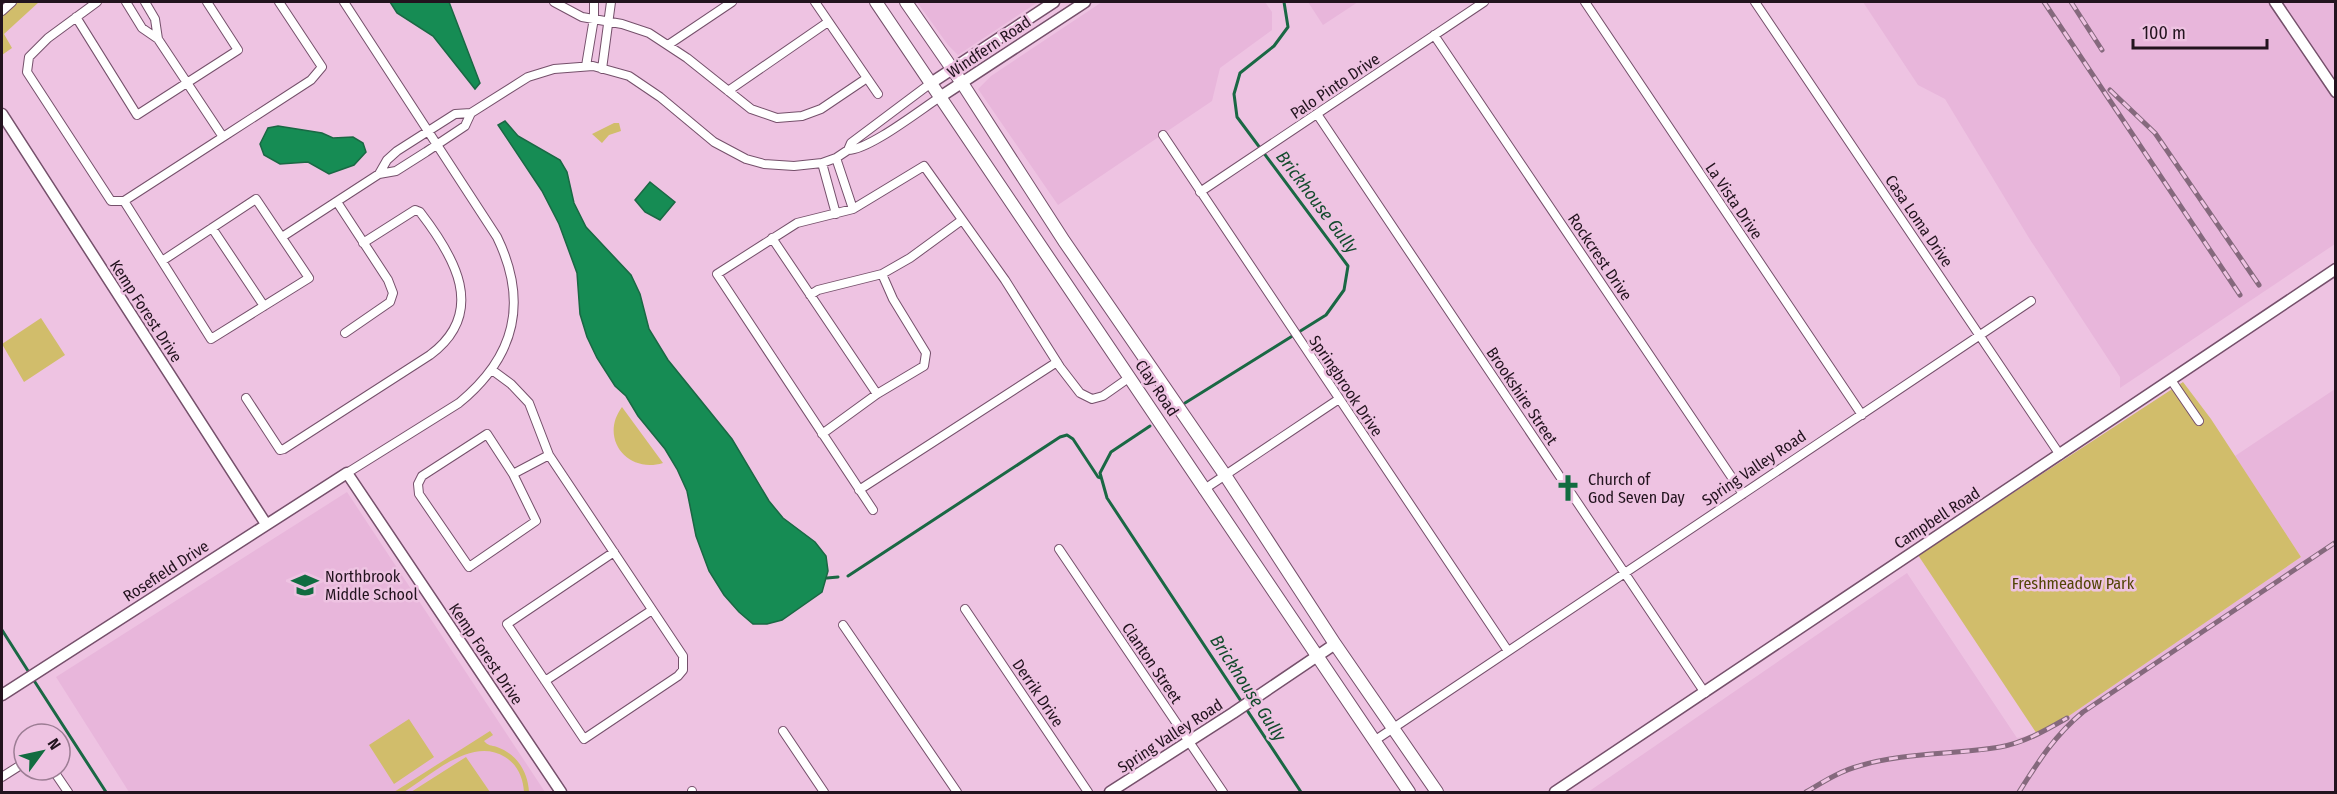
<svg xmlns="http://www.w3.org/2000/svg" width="2337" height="794" font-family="'Fira Sans Condensed',sans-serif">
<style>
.built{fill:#e8b6db}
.green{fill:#d1bd6b}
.water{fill:#168c54;stroke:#1a6844;stroke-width:1.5}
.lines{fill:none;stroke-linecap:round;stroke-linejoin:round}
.stream{stroke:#1a6844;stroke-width:3}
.street-casing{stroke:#75506b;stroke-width:10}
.secondary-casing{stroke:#75506b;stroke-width:13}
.primary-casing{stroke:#75506b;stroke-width:14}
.street{stroke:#fff;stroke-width:8}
.secondary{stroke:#fff;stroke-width:10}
.primary{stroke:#fff;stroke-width:12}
.rail-casing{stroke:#85697d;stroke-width:5}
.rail{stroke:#eec3e2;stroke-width:3;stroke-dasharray:9;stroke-linecap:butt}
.labels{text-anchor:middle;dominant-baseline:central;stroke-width:5;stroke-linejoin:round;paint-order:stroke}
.street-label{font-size:16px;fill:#22131e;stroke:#eec3e2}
.poi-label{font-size:16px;fill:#22131e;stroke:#eec3e2;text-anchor:start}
.park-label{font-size:16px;fill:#524506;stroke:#eec3e2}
.water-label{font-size:18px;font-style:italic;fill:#134b2d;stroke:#eec3e2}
</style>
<rect width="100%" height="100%" fill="#eec3e2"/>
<path class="built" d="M917 2H1038L958 55 948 45Z
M1102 2H1265L1272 12V30L1220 68 1212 101 1058 205 978 89 991 76Z
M1308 2H1358L1323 25Z
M1863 2H2335V244L2120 388V377L2029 238 1945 99 1918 85Z
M2335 389V792H1588L1907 573 2017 738 2037 734 2060 722 2301 557 2235 456Z
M347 492 545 792H129L56 677Z"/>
<path class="green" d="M12 2H39L4 34 12 48 2 55V11Z
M614 123H619L621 131 609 135 602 143 592 134Z
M41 318 65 355 24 382 2 344Z
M2183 382 2211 419 2301 557 2060 722 2037 734 1918 555Z
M622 407 663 463C627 474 599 438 622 407Z
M409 719 434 757 394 784 369 745Z
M490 731 493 735 484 741C488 746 491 745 497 747 517 754 528 772 529 792H524C523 778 518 765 505 757 472 736 431 775 404 792H394Z
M466 757 490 792H411Z"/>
<path class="water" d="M390 2H449L480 83 475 89 433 36 397 13Z
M505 121 518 136 560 160 567 172 574 203 586 227 631 275 640 294 649 329 668 360 732 439 769 501 783 518 815 542 826 556 828 571 822 592 782 620 767 624H753L739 612 724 595 709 571 696 536 687 491 677 469 665 449 638 416 626 396 615 386 597 358 587 337 580 314 577 273 559 224 542 191 498 125Z
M278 126 322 133 333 138 353 137 363 143 366 152 354 165 329 174 308 162 280 164 264 155 260 144 268 128Z
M650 182 675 202 660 220 645 212 635 200Z"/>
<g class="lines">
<path class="stream" d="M1185 403 1326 315 1344 290 1348 266 1237 117 1234 94 1240 73 1274 46 1288 27 1284 2
M1150 426 1111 452 1100 473 1107 498 1301 792
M848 576 1060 437 1067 435 1073 439 1098 477 1101 478
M827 578 838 577
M2 630 30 674
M33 679 106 792"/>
<defs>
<path id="street" d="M97 2 48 38 29 57 27 72 111 201H124L223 137 158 39
M126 2 142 28 158 39 155 19 145 2
M344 2 497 237C529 303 515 357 459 403L347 473
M554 2 582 17 622 24 649 33 687 58 751 109 777 118 802 116 821 109 867 78 878 94
M815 2 867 78
M1585 2 1862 415
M1755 2 2060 455
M2 11 12 2
M76 17 137 115 238 50 207 2
M1434 35 1743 494
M668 45 732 2
M586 66 594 18V2
M602 69 611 2
M728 91 828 22
M1317 114 1705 693
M1163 135 1508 651
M223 137 311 80 322 67 279 2
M848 150C869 150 920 110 940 97
M836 158 853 209
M822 163 836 214
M379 174 387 160 397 151 455 114 471 113
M1200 192 1484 2
M124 201 211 339 309 278 256 199 162 261
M337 202 388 280 393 293 390 302 345 333
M212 228 264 306
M282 237 379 174 396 171 426 152 465 126 471 113 528 77 554 69 593 66 629 76 660 97 714 142 746 159 764 164 794 166 822 163 836 158 848 150 851 143 931 83
M772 238 877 394
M810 295 818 290 882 274 910 258 962 220
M492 370 511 384 529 403 549 455 683 656V670L678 676 584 739 507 624 614 552
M2171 380 2199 421
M246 398 280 450 284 449 430 355C488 312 454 256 420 212L415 210 363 243
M822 434 877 394 924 366 926 353 893 299 882 274
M513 474 487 434 422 476 418 484 419 494 469 567 536 521 513 474 549 455
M859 490 1057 362
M1203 490 1339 399
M873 510 717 274 797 223 853 209 924 166 1005 280 1060 367 1080 393 1092 399 1103 396 1130 377
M1059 549 1223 792
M965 609 1088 792
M843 625 957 792
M545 681 652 610
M783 731 824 792
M1374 741 2031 301
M53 770 68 792
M2 777 24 763
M692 791V792"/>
<path id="secondary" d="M2275 2 2336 92
M931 83 1054 2
M940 97 1085 2
M2 114 266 524
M2 695 347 473 561 792
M1110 792 1233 713 1335 644
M1555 792 2336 269"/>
<path id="primary" d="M876 2 1409 792
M906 2 962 83 1064 241 1225 475 1335 644 1437 792"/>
</defs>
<use href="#street" class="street-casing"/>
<use href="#secondary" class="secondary-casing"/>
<use href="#primary" class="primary-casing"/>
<use href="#street" class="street"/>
<use href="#secondary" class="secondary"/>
<use href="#primary" class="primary"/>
<defs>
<path id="rail" d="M2044 2 2240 295
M2071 2 2102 50
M2110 90 2155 133 2259 285
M1806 792C1823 782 1840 771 1859 766 1904 752 1954 755 2000 747 2024 743 2046 730 2067 718
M2019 792C2038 762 2055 735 2083 712L2336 542"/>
</defs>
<use href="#rail" class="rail-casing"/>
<use href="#rail" class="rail"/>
</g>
<defs>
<symbol id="church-bare" viewBox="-9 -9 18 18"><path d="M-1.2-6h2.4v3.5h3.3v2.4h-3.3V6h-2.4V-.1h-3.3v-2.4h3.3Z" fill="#116c40" stroke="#eec3e2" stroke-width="2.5" paint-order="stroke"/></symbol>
<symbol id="school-bare" viewBox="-9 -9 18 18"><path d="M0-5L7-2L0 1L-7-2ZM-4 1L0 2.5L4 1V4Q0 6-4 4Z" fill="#116c40" stroke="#eec3e2" stroke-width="2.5" paint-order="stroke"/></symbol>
</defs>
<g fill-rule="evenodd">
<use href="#church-bare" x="1549" y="469" width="38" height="38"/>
<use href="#school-bare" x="286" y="566" width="38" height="38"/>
</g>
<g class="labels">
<g class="street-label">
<text transform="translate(989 47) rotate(-34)">Windfern Road</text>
<text transform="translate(1335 86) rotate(-34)">Palo Pinto Drive</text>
<text transform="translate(1734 201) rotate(56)">La Vista Drive</text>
<text transform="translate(1919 221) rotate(56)">Casa Loma Drive</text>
<text transform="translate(1600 257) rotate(56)">Rockcrest Drive</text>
<text transform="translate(146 311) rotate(57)">Kemp Forest Drive</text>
<text transform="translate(1346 386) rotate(56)">Springbrook Drive</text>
<text transform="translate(1157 388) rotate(56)">Clay Road</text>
<text transform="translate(1522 396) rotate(56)">Brookshire Street</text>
<text transform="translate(1754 468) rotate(-34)">Spring Valley Road</text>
<text transform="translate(1937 518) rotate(-33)">Campbell Road</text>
<text transform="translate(166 571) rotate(-33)">Rosefield Drive</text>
<text transform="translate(486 654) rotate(56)">Kemp Forest Drive</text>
<text transform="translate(1152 663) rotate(56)">Clanton Street</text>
<text transform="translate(1038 693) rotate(56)">Derrik Drive</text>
<text transform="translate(1170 736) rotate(-33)">Spring Valley Road</text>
</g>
<g class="poi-label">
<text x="1588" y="479">Church of<tspan x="1588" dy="18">God Seven Day</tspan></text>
<text x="325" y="576">Northbrook<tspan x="325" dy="18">Middle School</tspan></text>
</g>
<g class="park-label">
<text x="2073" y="583">Freshmeadow Park</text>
</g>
<g class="water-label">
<text transform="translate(1317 202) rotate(53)">Brickhouse Gully</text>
<text transform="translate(1248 688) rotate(57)">Brickhouse Gully</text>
</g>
</g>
<rect width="2337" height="794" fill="none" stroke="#22131e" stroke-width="6"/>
<g transform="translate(42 752) rotate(57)"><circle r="28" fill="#eec3e2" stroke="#9c7d94" stroke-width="1.5"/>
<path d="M0-4.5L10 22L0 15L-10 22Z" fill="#116c40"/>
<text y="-9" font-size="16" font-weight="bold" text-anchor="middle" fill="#22131e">N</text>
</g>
<path d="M2133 39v9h134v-9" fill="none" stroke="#22131e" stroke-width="3"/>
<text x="2142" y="39" font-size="18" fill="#22131e" stroke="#eec3e2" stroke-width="4.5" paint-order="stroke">100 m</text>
</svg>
